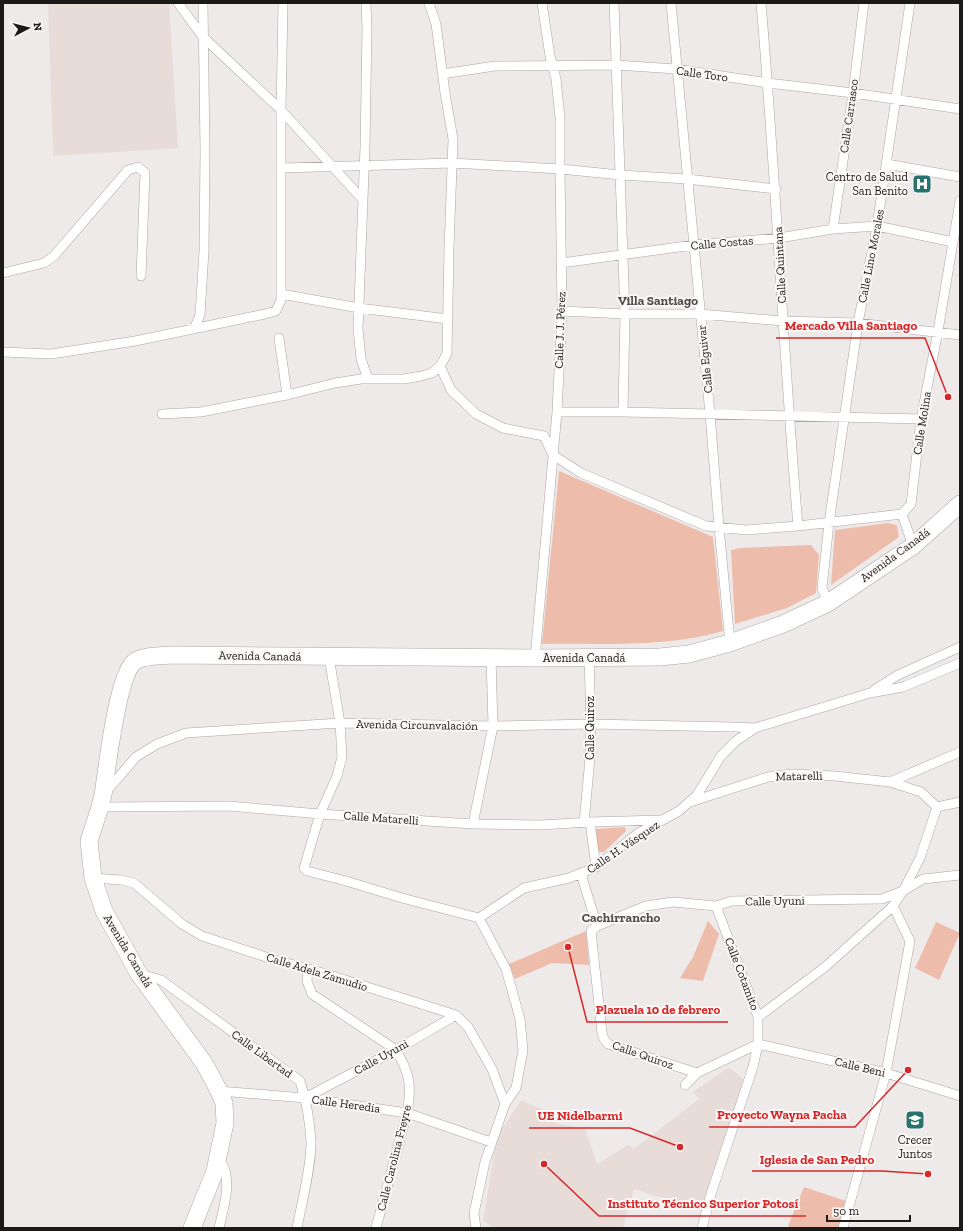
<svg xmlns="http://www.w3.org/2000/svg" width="963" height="1231" font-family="'Zilla Slab',serif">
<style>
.built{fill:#e8dcd8}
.green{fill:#eebcab}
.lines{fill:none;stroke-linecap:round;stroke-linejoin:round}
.street-casing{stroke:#aaa6a5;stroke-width:10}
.highway-casing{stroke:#aaa6a5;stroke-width:18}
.street{stroke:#fff;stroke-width:9}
.highway{stroke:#fff;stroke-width:17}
.labels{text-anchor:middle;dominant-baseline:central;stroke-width:4;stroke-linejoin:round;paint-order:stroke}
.street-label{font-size:12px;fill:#1b1a19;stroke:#fbf7f6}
.poi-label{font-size:12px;fill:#1b1a19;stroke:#fbf7f6;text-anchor:end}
.neighbourhood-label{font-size:13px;font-weight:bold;fill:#4f4c4b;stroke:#fbf7f6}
.leader{fill:none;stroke:#d62828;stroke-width:1.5}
.callout-dot{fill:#d62828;stroke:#fbf7f6;stroke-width:1.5}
.callout-label{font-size:13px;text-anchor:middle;font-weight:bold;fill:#d62828;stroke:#fbf7f6;stroke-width:4;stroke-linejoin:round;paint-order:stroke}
</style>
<rect width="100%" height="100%" fill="#eeeae9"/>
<path class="built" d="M48 3H169L178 148 53 156Z
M729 1067 744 1080 703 1211 634 1189 623 1228H495L483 1221 497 1137 521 1100 544 1110 542 1120 585 1129 597 1164 628 1145 634 1149 699 1099 693 1092Z"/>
<path class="green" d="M559 471 713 537 723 631C665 648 602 643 542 644Z
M888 523 897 525 899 537 831 585 835 530Z
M811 545 819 555 816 593 787 608 735 624 731 550 741 548Z
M625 827 626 831 604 852H599L597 847 595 829Z
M708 921 719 934 703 981 680 978 693 957Z
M936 922 960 933 939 980 915 968Z
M586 931 589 965 552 963 515 979 509 964Z
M804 1187 846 1201 838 1228H792L788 1226Z"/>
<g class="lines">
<defs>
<path id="street" d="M178 3 203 37 281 110 363 200
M366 3 367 29 365 147 358 329 361 359 368 379
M614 3 625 314 623 412
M671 3 710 414 719 527 730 643
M761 3C776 177 783 352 798 526
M442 74 495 66 616 65 676 69 768 83 853 93 960 109
M887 164 960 177
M282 168 452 163 560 169 621 175 687 179 776 189
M833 229 853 93 864 3
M561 263 694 245 779 238 833 229 877 226 953 242
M3 273 44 263 54 256 128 170 138 167 145 173 141 276
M281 294 359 308 448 319
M562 311 625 314H700L783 321 858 323 960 335
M194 329 200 315 204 251 205 150 203 3
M279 338 287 395
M3 352 51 354 135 341 265 314 276 311 281 300V110L283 3
M440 366 451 390 476 414 503 428 544 436 553 455 581 473 706 526 746 530 798 526 902 514 911 504 921 419 938 331 960 201
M557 412H623L921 419
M162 414 201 412 287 395 335 383 361 379H404L421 376 432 373 440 366 447 354 449 249 453 139 445 93 436 24 429 3
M902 514 913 546
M828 603 822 588 829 523 858 323 877 226 910 3
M329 657 340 723 342 757 337 776 320 814 304 868 307 871 346 881 402 898 479 918 524 888 569 878 596 867 637 834 679 811 697 795 721 756 736 741 755 728 870 693 903 687 960 663
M535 658 557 412 562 311 560 169V118L556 79 550 56 542 3
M874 690 898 675 960 647
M890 782 960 752
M105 793 136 757 157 744 186 733 340 723 493 726 591 724 733 727 755 728
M690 802 768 777 792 774 835 776 890 782 921 792 937 807
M100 807 229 806 320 814 473 824 541 825 590 822 661 820
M937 807 960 802
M590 822 596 867
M584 823 590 758 591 724 589 657
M473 824 493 726 491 657
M581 874 597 926
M93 878 121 880 134 883 182 924 202 936 272 959 323 973 456 1015 468 1027 492 1069 505 1104
M308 969 307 981 312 994 396 1050C410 1074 412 1085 407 1113L376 1228
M140 974 161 980 300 1081C306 1100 310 1122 311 1142 311 1169 302 1201 297 1228
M758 1017 825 967 893 906 903 891 920 858 937 807
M697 1073 608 1044 604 1039 602 1033 591 931 597 926 646 906 673 902 716 906 732 901 882 899 903 891 923 879 960 875
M685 1085 697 1073 758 1044 886 1073 960 1096
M219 1091 305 1098 407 1113 491 1142
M305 1098 396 1050 456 1015
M217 1160C220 1163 224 1166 225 1170 230 1189 223 1210 219 1228
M476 1228 474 1213 485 1162 505 1104 516 1088 523 1050 520 1019 506 969 479 918
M702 1228 711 1194 753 1067 758 1044V1017L716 906
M843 1228 886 1073 910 941 893 906"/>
<path id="highway" d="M192 1228 215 1171 225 1123 224 1103 219 1091 204 1063 139 974 104 911 93 878 89 841 100 807 103 795C107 769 117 677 134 662 143 655 161 656 172 655L535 658 660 657 689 654 730 643 783 624 828 603 913 546 960 504"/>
</defs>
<use href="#street" class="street-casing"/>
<use href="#highway" class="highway-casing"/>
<use href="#street" class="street"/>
<use href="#highway" class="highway"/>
</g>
<defs>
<symbol id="hospital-square" viewBox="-11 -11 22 22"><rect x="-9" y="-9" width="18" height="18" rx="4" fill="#28726e" stroke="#fbf7f6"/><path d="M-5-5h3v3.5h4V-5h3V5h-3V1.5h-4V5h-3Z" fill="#fff"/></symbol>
<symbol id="school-square" viewBox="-11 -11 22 22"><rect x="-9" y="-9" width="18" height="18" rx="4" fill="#28726e" stroke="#fbf7f6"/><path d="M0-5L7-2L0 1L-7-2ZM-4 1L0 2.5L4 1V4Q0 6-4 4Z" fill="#fff"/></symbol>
</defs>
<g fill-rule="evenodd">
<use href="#hospital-square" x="911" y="173" width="22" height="22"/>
<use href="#school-square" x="904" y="1109" width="22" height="22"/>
</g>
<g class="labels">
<g class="street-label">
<text transform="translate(702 74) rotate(8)">Calle Toro</text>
<text transform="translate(849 116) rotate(-82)">Calle Carrasco</text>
<text transform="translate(722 243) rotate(-5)">Calle Costas</text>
<text transform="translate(871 256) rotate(-79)">Calle Lino Morales</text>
<text transform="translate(780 265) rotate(-93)">Calle Quintana</text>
<text transform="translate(560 330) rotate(-88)">Calle J. J. Pérez</text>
<text transform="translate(705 359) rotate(-96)">Calle Eguivar</text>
<text transform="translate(922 423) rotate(-81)">Calle Molina</text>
<text transform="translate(895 555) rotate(-36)">Avenida Canadá</text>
<text transform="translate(260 656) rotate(1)">Avenida Canadá</text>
<text x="584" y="658">Avenida Canadá</text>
<text transform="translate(417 725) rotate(1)">Avenida Circunvalación</text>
<text transform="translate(590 728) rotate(-90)">Calle Quiroz</text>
<text transform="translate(799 776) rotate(-1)">Matarelli</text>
<text transform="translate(381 818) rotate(4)">Calle Matarelli</text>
<text transform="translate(623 847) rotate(-34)">Calle H. Vásquez</text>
<text transform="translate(775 901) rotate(-1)">Calle Uyuni</text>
<text transform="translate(128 951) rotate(59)">Avenida Canadá</text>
<text transform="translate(317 972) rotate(17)">Calle Adela Zamudio</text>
<text transform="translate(742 974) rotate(69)">Calle Cotamito</text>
<text transform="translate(262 1054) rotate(36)">Calle Libertad</text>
<text transform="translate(643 1055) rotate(19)">Calle Quiroz</text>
<text transform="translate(381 1057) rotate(-29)">Calle Uyuni</text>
<text transform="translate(860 1067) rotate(13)">Calle Beni</text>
<text transform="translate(346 1104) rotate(8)">Calle Heredia</text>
<text transform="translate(394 1158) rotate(-76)">Calle Carolina Freyre</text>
</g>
<g class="poi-label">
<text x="908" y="177">Centro de Salud<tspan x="908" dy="14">San Benito</tspan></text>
<text x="915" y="1140" text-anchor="middle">Crecer<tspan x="915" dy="14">Juntos</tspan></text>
</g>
<g class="neighbourhood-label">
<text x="658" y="300">Villa Santiago</text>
<text x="621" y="917">Cachirrancho</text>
</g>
</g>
<path class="leader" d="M948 397L925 338H776M568 947L587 1022H728M908 1070L855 1127H709M680 1147L630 1128H529M928 1174L882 1171H752M544 1164L599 1216H806"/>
<g class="callout-dot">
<circle cx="948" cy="397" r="4"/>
<circle cx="568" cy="947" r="4"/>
<circle cx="908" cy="1070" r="4"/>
<circle cx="680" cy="1147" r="4"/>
<circle cx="928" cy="1174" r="4"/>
<circle cx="544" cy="1164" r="4"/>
</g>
<g class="callout-label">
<text x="851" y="330">Mercado Villa Santiago</text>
<text x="658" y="1014">Plazuela 10 de febrero</text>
<text x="782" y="1119">Proyecto Wayna Pacha</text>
<text x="580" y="1120">UE Nidelbarmi</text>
<text x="817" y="1164">Iglesia de San Pedro</text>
<text x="703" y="1208">Instituto Técnico Superior Potosí</text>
</g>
<rect width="963" height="1231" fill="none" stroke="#1b1a19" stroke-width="8"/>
<g transform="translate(28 28) rotate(83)" stroke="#fbf7f6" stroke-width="3" paint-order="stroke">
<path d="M0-3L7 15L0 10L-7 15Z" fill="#1b1a19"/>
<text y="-6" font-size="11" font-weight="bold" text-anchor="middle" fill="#1b1a19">N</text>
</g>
<path d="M827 1215v6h83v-6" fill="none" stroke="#1b1a19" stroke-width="2"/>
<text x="833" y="1215" font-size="12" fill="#1b1a19" stroke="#fbf7f6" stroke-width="3" paint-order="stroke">50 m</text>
</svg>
